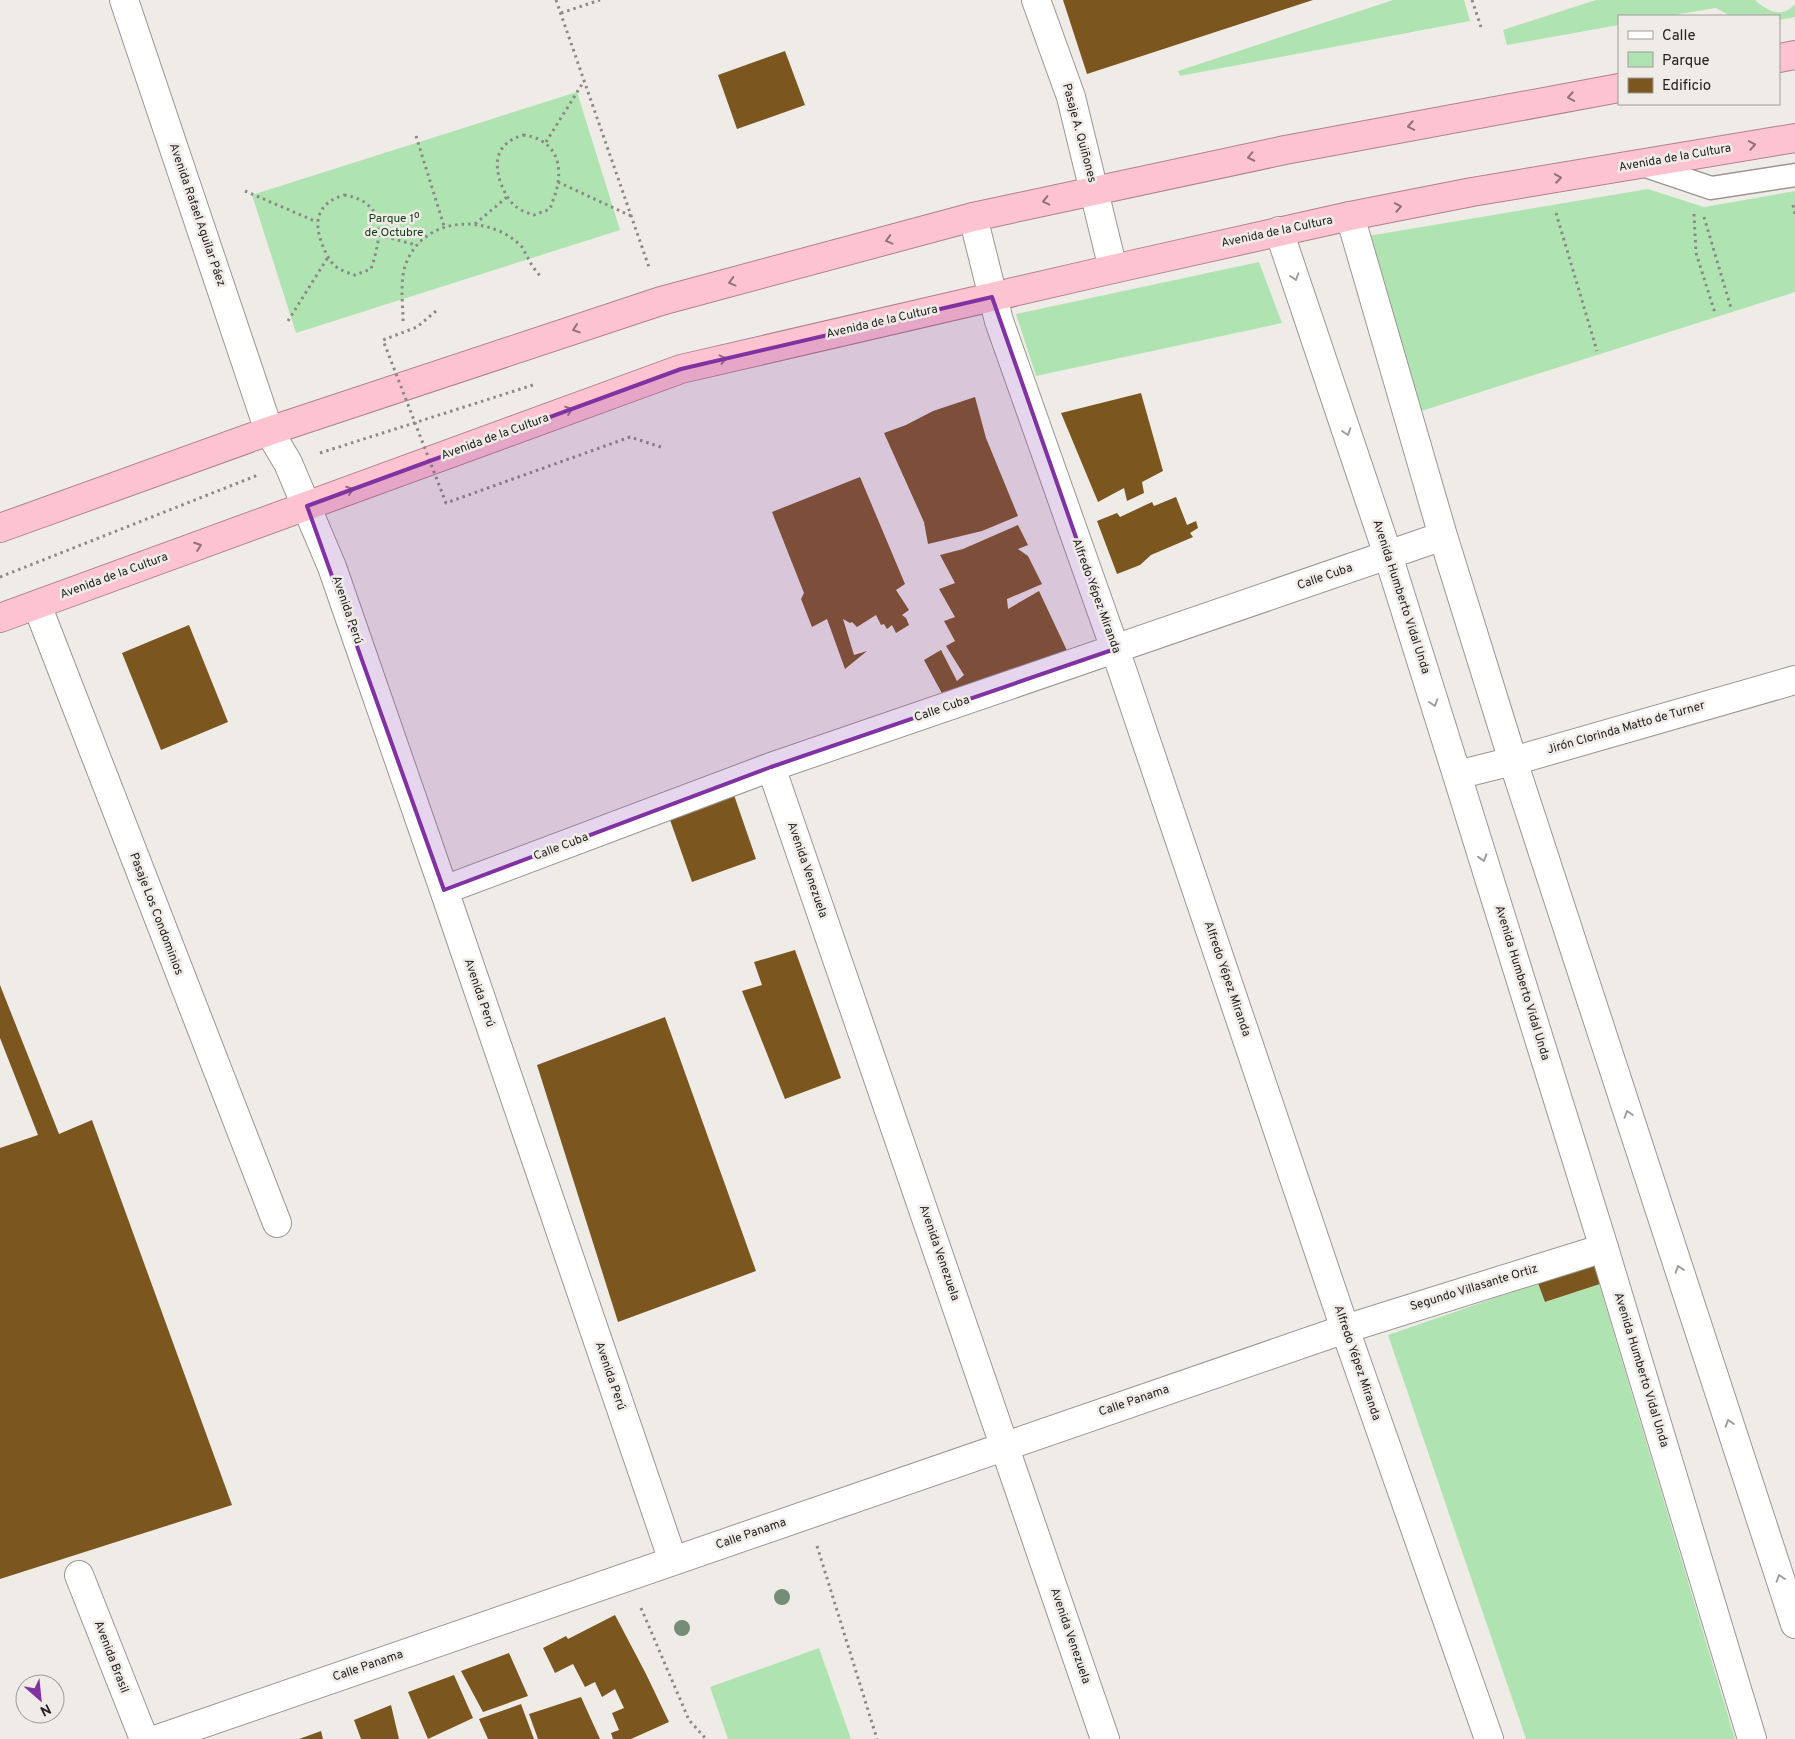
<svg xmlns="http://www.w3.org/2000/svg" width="1795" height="1739" font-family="Overpass,sans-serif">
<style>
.green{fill:#afe4b2}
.building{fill:#7c561f}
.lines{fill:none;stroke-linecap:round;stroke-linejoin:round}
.service-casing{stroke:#9a9793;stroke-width:25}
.pedestrian-casing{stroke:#9a9793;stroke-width:30}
.minor-casing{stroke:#9a9793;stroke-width:30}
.tertiary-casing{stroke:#9a9793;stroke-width:30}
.trunk-casing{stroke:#b1818b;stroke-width:30}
.path{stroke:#8c8a87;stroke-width:3;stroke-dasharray:2.5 4;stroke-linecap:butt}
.service{stroke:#fff;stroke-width:22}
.pedestrian{stroke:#fff;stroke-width:28}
.minor{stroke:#fff;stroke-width:28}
.tertiary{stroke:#fff;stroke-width:28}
.trunk{stroke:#fec3d0;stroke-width:28}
.path-bridge{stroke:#8c8a87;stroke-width:3;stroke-dasharray:2.5 4;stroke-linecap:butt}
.tree{fill:#758d76}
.oneway{stroke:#907278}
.oneway2{stroke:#9c9c9b}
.marked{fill:#8032a3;fill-opacity:0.2;stroke:#8032a3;stroke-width:4;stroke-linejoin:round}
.labels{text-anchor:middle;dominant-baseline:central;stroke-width:5;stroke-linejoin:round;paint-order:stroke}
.street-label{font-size:12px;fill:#232221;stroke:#efece7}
.park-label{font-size:12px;fill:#124019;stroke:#efece7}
</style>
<rect width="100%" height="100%" fill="#efece7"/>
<path class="green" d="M1393 0H1464L1470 21 1180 76 1178 71Z
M1596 0H1755C1767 11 1782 19 1795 4V17L1779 20V16H1730L1716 8 1667 16H1619V25L1507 45 1503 30Z
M577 92 620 230 296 333 252 195Z
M1648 189 1704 207 1795 191V292L1418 412 1362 237Z
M1259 262 1282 323 1036 376 1016 314Z
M1538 1283 1546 1302 1599 1284 1735 1739H1526L1388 1335Z
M819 1648 851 1739H728L710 1687Z"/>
<path class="building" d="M1063 0H1313L1087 74Z
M785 51 805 105 737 129 718 75Z
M1141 393 1163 471 1142 482 1144 493 1127 501 1124 488 1098 502 1061 413Z
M975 397 986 438 1018 516 982 531 928 544 924 522 884 433 906 425 933 411Z
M860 477 905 584 896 590 909 610 902 615 906 618 909 625 896 633 892 625 887 629 884 624 881 625 876 615 857 627 852 622 850 623 843 619 854 655 867 651 845 669 827 619 812 627 801 599 804 593 772 512Z
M1176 497 1187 525 1196 521 1198 528 1190 533 1193 537 1151 555 1140 565 1117 574 1097 521 1117 513 1120 517 1152 502 1154 506Z
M1018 525 1028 545 1018 549 1028 556 1042 584 1007 599 1008 609 1039 591 1070 657 945 699 924 660 941 650 957 681 964 675 946 646 955 641 944 621 955 617 939 589 955 583 940 555 963 549Z
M189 625 228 722 161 750 122 653Z
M734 795 756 859 692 882 669 817Z
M795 950 841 1078 785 1099 742 991 762 985 754 962Z
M0 985 59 1134 92 1120 232 1505 0 1579V1148L38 1135 0 1038Z
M665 1017 756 1271 618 1322 537 1065Z
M1603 1260 1609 1281 1545 1302 1538 1283Z
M615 1615 646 1674 669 1722 631 1739H613L611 1733 619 1730 612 1713 624 1708 615 1689 602 1697 595 1682 585 1687 573 1664 555 1673 543 1648 566 1636 568 1639Z
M509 1653 528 1696 483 1712 461 1671Z
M454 1675 473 1718 428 1739 408 1692Z
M581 1697 600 1739H538L529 1714Z
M521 1704 534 1739H488L479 1719Z
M391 1705 399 1739H361L354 1720Z
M321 1731 323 1739H299Z"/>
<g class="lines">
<defs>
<path id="service" d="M1640 164 1711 188 1795 175"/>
<path id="pedestrian" d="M1345 1329 1604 1248"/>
<path id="minor" d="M1036 0 1071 97 1113 269
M1350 216 1443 536 1513 761 1795 1624
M973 217 999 321 1115 649 1345 1329 1489 1739
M1279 231 1388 555 1457 775 1604 1248 1752 1739
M269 431 288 463 332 567 444 890 673 1561
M37 605 277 1223
M771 767 1105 1739
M1457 775 1513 761 1795 680
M444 890 771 767 1443 536
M79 1575 144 1739
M158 1739 1345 1329"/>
<path id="tertiary" d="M124 0 269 431"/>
<path id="trunk" d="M1779 58 1795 55
M0 528 269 431 661 301 973 217 1285 150 1619 88
M0 618 681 369 1113 269 1350 216 1472 192 1795 138"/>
</defs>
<use href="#service" class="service-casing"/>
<use href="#pedestrian" class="pedestrian-casing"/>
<use href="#minor" class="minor-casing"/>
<use href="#tertiary" class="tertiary-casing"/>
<use href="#trunk" class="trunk-casing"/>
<path class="path" d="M556 0 650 270
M1472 0 1481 27
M561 13 600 0
M523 135C549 138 562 156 558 182 557 191 553 200 550 209L534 215C527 213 519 210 513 204 508 199 504 191 501 184 493 160 497 143 523 135Z
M416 136 444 226
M546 142 584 81
M558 182 631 216
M245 191 317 222
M344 195C387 202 382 236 371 269L355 275C348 273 339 270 334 265 328 259 325 251 322 244 313 220 318 203 344 195Z
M1793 205 1795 215
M1556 213 1597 351
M1694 214 1696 253 1715 313
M1704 217 1731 308
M475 224 507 197
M379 235 416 245
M288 321 328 257
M403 321C403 302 399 279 407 261 426 216 488 214 520 245 524 248 525 254 528 258 531 265 536 271 541 277
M320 453 533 385
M0 577 258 475
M817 1546 877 1739
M641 1608 689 1720 706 1739"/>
<use href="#service" class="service"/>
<use href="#pedestrian" class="pedestrian"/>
<use href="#minor" class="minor"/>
<use href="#tertiary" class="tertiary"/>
<use href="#trunk" class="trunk"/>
<path class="path-bridge" d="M436 311 417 327 383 340 446 503 630 437 661 447"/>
</g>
<g class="tree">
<circle cx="782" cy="1597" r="8"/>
<circle cx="682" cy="1628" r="8"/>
</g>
<defs><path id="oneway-chevron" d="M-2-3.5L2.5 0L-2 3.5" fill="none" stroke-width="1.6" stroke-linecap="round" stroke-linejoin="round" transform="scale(1.25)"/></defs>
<g class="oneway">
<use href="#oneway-chevron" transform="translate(1571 97) rotate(170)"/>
<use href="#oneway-chevron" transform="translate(1411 126) rotate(170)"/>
<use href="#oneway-chevron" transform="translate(1752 145) rotate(-10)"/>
<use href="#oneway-chevron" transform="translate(1251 157) rotate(168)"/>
<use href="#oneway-chevron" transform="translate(1558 178) rotate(-9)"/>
<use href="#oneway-chevron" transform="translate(1046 201) rotate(167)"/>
<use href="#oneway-chevron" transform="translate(1398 207) rotate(-11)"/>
<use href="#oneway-chevron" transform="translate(889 240) rotate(165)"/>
<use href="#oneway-chevron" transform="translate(732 282) rotate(165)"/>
<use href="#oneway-chevron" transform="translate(576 329) rotate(162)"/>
<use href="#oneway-chevron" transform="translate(723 359) rotate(-13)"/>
<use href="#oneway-chevron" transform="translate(569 410) rotate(-20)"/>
<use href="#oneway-chevron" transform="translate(350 490) rotate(-20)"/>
<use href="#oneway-chevron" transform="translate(198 546) rotate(-20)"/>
</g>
<g class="oneway2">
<use href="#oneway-chevron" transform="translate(1295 277) rotate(72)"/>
<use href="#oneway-chevron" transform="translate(1347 432) rotate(72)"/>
<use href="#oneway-chevron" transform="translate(1434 703) rotate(72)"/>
<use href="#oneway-chevron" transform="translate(1483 858) rotate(73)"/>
<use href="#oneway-chevron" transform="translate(1628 1114) rotate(-108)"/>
<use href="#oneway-chevron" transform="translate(1679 1269) rotate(-108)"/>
<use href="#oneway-chevron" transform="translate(1729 1423) rotate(-108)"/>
<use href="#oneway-chevron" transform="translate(1780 1578) rotate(-108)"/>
</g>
<path class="marked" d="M992 297 1115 649 771 767 444 890 307 506 681 369Z"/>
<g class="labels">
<g class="street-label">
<text transform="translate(1079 133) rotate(75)">Pasaje A. Quiñones</text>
<text transform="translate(1675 158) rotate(-10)">Avenida de la Cultura</text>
<text transform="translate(197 215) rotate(71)">Avenida Rafael Aguilar Páez</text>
<text transform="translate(1277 232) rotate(-12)">Avenida de la Cultura</text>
<text transform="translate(882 322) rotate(-13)">Avenida de la Cultura</text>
<text transform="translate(495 437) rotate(-20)">Avenida de la Cultura</text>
<text transform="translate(114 576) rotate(-20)">Avenida de la Cultura</text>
<text transform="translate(1325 577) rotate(-19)">Calle Cuba</text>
<text transform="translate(1096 596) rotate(70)">Alfredo Yépez Miranda</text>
<text transform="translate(1401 597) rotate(72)">Avenida Humberto Vidal Unda</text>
<text transform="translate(347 610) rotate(71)">Avenida Perú</text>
<text transform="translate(942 709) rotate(-19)">Calle Cuba</text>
<text transform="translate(1626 728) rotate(-16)">Jirón Clorinda Matto de Turner</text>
<text transform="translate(561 847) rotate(-21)">Calle Cuba</text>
<text transform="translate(807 870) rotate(71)">Avenida Venezuela</text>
<text transform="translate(156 914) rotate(69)">Pasaje Los Condominios</text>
<text transform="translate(1227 979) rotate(71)">Alfredo Yépez Miranda</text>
<text transform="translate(1522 983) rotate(73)">Avenida Humberto Vidal Unda</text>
<text transform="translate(479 993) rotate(71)">Avenida Perú</text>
<text transform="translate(939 1253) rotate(71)">Avenida Venezuela</text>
<text transform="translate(1474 1288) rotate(-17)">Segundo Villasante Ortiz</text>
<text transform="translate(1357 1363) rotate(71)">Alfredo Yépez Miranda</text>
<text transform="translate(1641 1370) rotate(73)">Avenida Humberto Vidal Unda</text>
<text transform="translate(610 1376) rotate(71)">Avenida Perú</text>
<text transform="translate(1134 1401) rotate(-19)">Calle Panama</text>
<text transform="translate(751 1534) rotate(-19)">Calle Panama</text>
<text transform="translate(1070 1636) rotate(71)">Avenida Venezuela</text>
<text transform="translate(111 1657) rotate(69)">Avenida Brasil</text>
<text transform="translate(368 1666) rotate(-19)">Calle Panama</text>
</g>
<g class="park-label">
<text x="394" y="219">Parque 1º<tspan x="394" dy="14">de Octubre</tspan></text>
</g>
</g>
<rect x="1618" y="15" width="162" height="90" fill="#efece7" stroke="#9d9b98"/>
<rect x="1628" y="31" width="25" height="8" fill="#ffffff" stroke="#9d9b98"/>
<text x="1662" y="40" font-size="15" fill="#232221">Calle</text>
<rect x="1628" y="52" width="25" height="15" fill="#afe4b2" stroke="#9d9b98"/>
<text x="1662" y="65" font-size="15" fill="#232221">Parque</text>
<rect x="1628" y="78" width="25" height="15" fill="#7c561f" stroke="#9d9b98"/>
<text x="1662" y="90" font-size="15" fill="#232221">Edificio</text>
<g transform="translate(40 1699) rotate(153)"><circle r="24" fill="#efece7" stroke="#9d9b98"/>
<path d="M0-4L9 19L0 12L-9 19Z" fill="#8032a3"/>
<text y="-8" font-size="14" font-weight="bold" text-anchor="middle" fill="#232221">N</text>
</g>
</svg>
